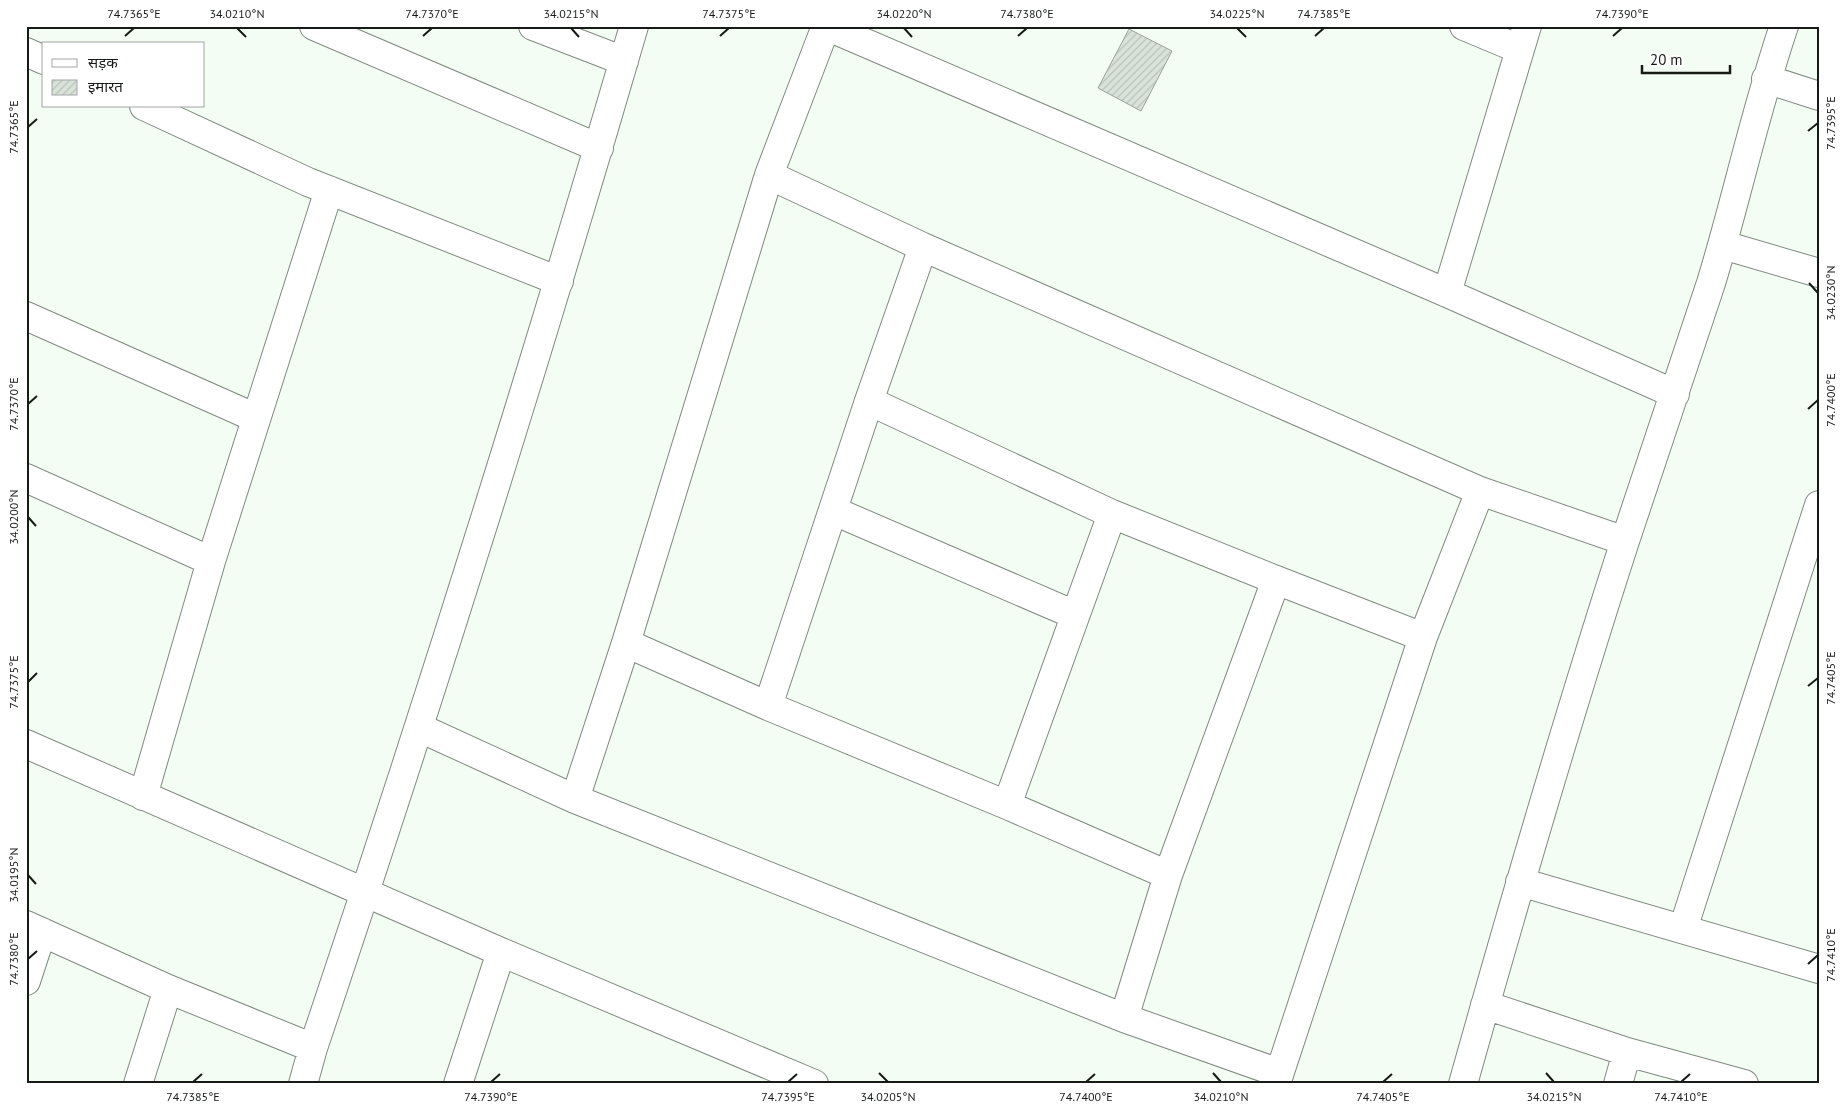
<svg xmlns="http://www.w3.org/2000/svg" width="1845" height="1110" font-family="'PT Sans','Noto Sans Devanagari',sans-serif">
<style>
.building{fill:url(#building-hatch);stroke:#9aa39b}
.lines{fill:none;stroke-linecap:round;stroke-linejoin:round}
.street-casing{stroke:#818a82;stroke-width:30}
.street{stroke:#fff;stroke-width:28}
.ticks{fill:none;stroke:#171b18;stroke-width:2}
.neatline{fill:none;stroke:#171b18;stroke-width:2}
.ticks-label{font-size:12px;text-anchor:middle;fill:#171b18}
</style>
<defs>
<pattern id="building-hatch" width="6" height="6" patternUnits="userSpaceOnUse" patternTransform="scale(1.25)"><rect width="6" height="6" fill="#d9e3da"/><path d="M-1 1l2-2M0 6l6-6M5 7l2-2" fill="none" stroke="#bac2ba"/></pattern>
</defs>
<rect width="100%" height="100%" fill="#f4fdf4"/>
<path class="building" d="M1129 29 1172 51 1141 111 1098 88Z"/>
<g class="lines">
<defs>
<path id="street" d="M314 26 599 148
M533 26 624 61
M826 26 1447 293 1675 394
M1464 26 1519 49
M26 52 44 60
M1766 79 1819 96
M144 106 308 182 559 281
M769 175 923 247 1480 491 1625 541
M1723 245 1819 273
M1447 293 1527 26
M26 316 256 418
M869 401 1112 514 1276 580 1423 637
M26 478 211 561
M834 511 1075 615
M626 643 768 706 1007 805 1168 875
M768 706 869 401 923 247
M420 728 575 799 1124 1018 1279 1073
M26 744 501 952 814 1084
M143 796 211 561 329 190
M575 799 626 643 769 175 826 26
M1007 805 1112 514
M1520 882 1819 969
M26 925 168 989 313 1048
M1683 929 1819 505
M26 981 42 932
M1485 1005 1627 1052 1744 1084
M1124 1018 1168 875 1276 580
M138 1084 168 989
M303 1084 313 1048C427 709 534 369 634 26
M458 1084 501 952
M1276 1084 1423 637 1480 491
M1463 1084C1514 902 1567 720 1625 541 1653 455 1683 369 1711 283 1737 198 1755 111 1784 26
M1618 1084 1627 1052"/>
</defs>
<use href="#street" class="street-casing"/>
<use href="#street" class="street"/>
</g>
<path class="ticks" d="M237 28 246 37M571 28 579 37M904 28 912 37M1237 28 1246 37M125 36 134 28M423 36 432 28M720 36 729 28M1018 36 1027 28M1315 36 1324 28M1613 36 1622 28M28 127 37 119M1808 131 1818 123M1809 283 1818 293M28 404 37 396M1808 409 1818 400M28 517 36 526M28 682 37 673M1808 686 1818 678M28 875 36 884M28 959 37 951M1808 964 1818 955M879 1073 888 1082M1213 1073 1221 1082M1546 1073 1554 1082M193 1082 202 1074M491 1082 500 1074M788 1082 797 1074M1086 1082 1095 1074M1383 1082 1392 1074M1681 1082 1690 1074"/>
<rect width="1845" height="1110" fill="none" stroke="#ffffff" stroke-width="55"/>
<rect x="42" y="42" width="162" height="65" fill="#ffffff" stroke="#a2a4a3"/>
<rect x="52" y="59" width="25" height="8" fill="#ffffff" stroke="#a2a4a3"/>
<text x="88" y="68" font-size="15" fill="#171b18">सड़क</text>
<rect x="52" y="80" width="25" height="15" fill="url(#building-hatch)" stroke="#a2a4a3"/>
<text x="88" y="92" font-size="15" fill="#171b18">इमारत</text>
<path d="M1642 65v8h88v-8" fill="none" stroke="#171b18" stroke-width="2.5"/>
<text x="1650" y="65" font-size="15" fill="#171b18" stroke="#ffffff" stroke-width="4" paint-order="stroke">20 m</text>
<rect x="28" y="28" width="1790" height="1054" class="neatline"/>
<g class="ticks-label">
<text x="134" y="18">74.7365°E</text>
<text x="237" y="18">34.0210°N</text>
<text x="432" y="18">74.7370°E</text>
<text x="571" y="18">34.0215°N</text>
<text x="729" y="18">74.7375°E</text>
<text x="904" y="18">34.0220°N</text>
<text x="1027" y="18">74.7380°E</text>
<text x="1237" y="18">34.0225°N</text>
<text x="1324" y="18">74.7385°E</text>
<text x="1622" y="18">74.7390°E</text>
<text transform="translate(1831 123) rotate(-90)" y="4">74.7395°E</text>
<text transform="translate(14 127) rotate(-90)" y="4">74.7365°E</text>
<text transform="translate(1831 293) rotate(-90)" y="4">34.0230°N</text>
<text transform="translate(1831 400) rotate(-90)" y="4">74.7400°E</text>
<text transform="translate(14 404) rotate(-90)" y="4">74.7370°E</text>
<text transform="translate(14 517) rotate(-90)" y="4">34.0200°N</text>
<text transform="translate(1831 678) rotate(-90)" y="4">74.7405°E</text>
<text transform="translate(14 682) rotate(-90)" y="4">74.7375°E</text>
<text transform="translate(14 875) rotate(-90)" y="4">34.0195°N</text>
<text transform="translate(1831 955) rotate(-90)" y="4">74.7410°E</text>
<text transform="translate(14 959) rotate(-90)" y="4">74.7380°E</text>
<text x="193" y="1101">74.7385°E</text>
<text x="491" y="1101">74.7390°E</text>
<text x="788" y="1101">74.7395°E</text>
<text x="888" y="1101">34.0205°N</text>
<text x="1086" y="1101">74.7400°E</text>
<text x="1221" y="1101">34.0210°N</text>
<text x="1383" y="1101">74.7405°E</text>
<text x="1554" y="1101">34.0215°N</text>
<text x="1681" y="1101">74.7410°E</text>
</g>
</svg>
